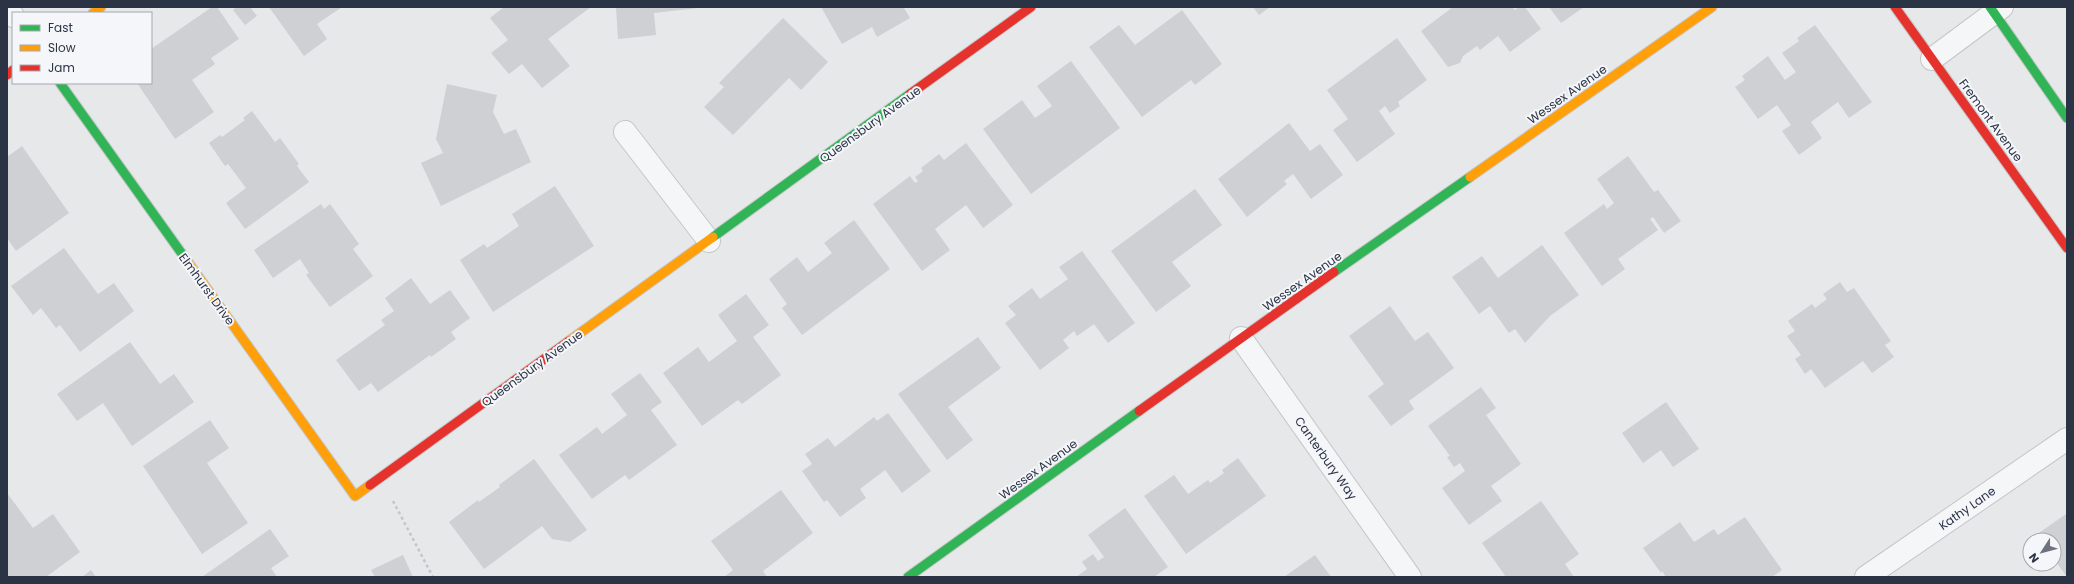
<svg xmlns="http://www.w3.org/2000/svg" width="2074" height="584" font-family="Poppins,sans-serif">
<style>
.building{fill:#ced0d3}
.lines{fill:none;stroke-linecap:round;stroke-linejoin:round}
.street-casing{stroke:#c4c6c8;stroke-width:24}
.fast-casing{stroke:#c4c6c8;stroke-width:11}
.slow-casing{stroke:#c4c6c8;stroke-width:11}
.jam-casing{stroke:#c4c6c8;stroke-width:11}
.path{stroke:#c5c6ca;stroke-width:2.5;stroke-dasharray:3 3;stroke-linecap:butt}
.street{stroke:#f5f6f7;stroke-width:22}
.fast{stroke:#30b455;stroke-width:9}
.slow{stroke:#ff9f0a;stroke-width:9}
.jam{stroke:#e5322d;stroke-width:9}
.labels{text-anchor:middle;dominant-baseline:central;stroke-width:4;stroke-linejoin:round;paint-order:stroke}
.street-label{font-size:12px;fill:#2b3445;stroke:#f4f6f9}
</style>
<rect width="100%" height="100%" fill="#e6e8ea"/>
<path class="building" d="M212 7H217L239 39 211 58 215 64 192 80 214 112 175 139 137 83H151V49Z
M237 7H250L257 16 245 25 233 10Z
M269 7H342L317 24 327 39 304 56Z
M504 7H591L548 39 570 66 542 88 522 64 509 74 491 53 508 40 490 18Z
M616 7H698V8L654 13 656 35 618 39Z
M821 7H906L904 8 910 18 877 37 872 27 842 44Z
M1253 7H1270L1259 15Z
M1453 7H1512L1515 10 1519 7H1525L1541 29 1510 52 1498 36 1480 50 1477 46 1463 56 1460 63 1448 67 1421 31Z
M1549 7H1584L1561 23Z
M1182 10 1222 64 1195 85 1191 80 1142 117 1089 47 1119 25 1135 45Z
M783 18 828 62 801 90 789 78 733 135 704 107 724 87 719 83Z
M1815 25 1872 102 1849 118 1838 102 1811 122 1822 138 1799 155 1782 131 1791 125 1777 105 1758 119 1735 87 1745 80 1742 76 1768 56 1785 80 1796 72 1782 53 1799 41 1797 38Z
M1397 38 1427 80 1398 102 1400 106 1390 113 1385 106 1379 111 1395 134 1357 162 1333 130 1348 119 1327 90Z
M1071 61 1120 128 1031 194 983 129 1022 100 1035 118 1052 106 1037 86Z
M447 84 497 95 493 112 504 134 516 129 531 162 441 206 421 163 443 153 436 139Z
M252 111 275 142 280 138 299 164 297 166 309 182 245 229 226 203 246 188 228 164 225 166 209 143 220 135 222 137 245 120 243 118Z
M1289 123 1310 151 1320 144 1343 175 1311 199 1293 174 1284 181 1287 184 1247 217 1218 179Z
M966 143 1013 205 983 228 966 205 935 229 950 250 922 271 873 204 910 176 915 183 918 181 915 177 923 171 921 168 939 154 944 160Z
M22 146 69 213 16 251 7 238V157Z
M1628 156 1654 192 1658 190 1681 221 1664 233 1653 217 1650 219 1658 230 1618 259 1625 269 1602 286 1564 233 1604 204 1607 209 1614 203 1597 179Z
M555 186 594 246 493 312 460 260 484 244 487 248 519 226 512 214Z
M1195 189 1222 225 1172 262 1191 286 1156 312 1111 251Z
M321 204 324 209 330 204 359 244 353 249 373 276 330 307 306 275 309 273 300 259 273 278 254 250Z
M854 220 890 269 802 335 782 308 787 304 769 279 797 257 808 272 832 253 824 243Z
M1542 245 1579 295 1550 316 1525 343 1515 329 1509 333 1490 306 1479 314 1452 277 1482 256 1498 278Z
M64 248 98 294 114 283 134 311 80 352 60 325 56 328 41 308 33 315 11 286Z
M1082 251 1135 323 1108 343 1094 324 1077 336 1074 331 1063 340 1069 348 1040 370 1005 323 1016 315 1008 306 1032 288 1040 299 1068 279 1059 267Z
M411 278 430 304 450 290 470 318 451 332 456 339 431 357 430 355 378 392 371 383 359 391 336 360 385 325 381 320 394 311 385 298Z
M1840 282 1847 292 1854 288 1891 341 1885 345 1894 357 1872 373 1863 361 1825 388 1811 369 1805 374 1795 359 1801 355 1787 336 1795 331 1788 321 1812 304 1815 308 1827 299 1823 294Z
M746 294 769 325 753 337 781 375 742 404 738 400 702 426 663 373 698 347 709 362 737 341 718 315Z
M1390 306 1415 341 1428 332 1454 368 1409 401 1414 409 1391 426 1368 396 1384 384 1349 336Z
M978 337 1001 368 948 407 973 440 947 460 898 394Z
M130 342 160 384 174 374 194 402 132 446 103 403 77 421 57 394Z
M640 373 662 402 651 410 677 445 629 480 625 475 592 499 559 455 597 427 602 434 627 415 611 394Z
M1481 387 1496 408 1486 415 1521 464 1491 486 1502 501 1469 525 1442 488 1465 471 1460 463 1454 467 1447 457 1450 456 1428 426Z
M1666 402 1699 449 1673 467 1661 450 1643 463 1622 433Z
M888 413 931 471 902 493 885 470 860 489 866 498 840 517 827 500 824 502 802 471 812 464 805 454 828 438 835 447 874 417 877 421Z
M210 420 229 448 207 463 248 523 202 554 143 466Z
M1238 458 1266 496 1186 554 1144 496 1174 475 1188 494 1208 480 1210 483 1224 473 1222 470Z
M534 459 587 530 570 542 552 539 542 526 484 569 449 522 478 500 479 502 500 487 499 485Z
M781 490 813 533 763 571 767 577H724L733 570 711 541Z
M7 493 33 528 53 514 80 552 46 577H7Z
M1541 501 1579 554 1565 564 1574 577H1506L1482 543Z
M1125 508 1168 567 1154 577H1076L1087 569 1082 562 1093 554 1098 561 1104 557 1088 535Z
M2066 514 2067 515V577L2054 559V540H2040L2036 535Z
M1745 517 1782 570 1772 577H1666L1662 571 1661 573 1643 548 1680 522 1694 542 1714 529 1718 535Z
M270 529 289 556 271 568 277 577H202Z
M403 555 413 577H375L371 570Z
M1315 555 1331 577H1284Z
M91 570 96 577H82Z"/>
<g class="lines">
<defs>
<path id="street" d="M7 8 13 16
M1932 59 2002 7
M625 132 709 241
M1241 338 1410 577
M1866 577 2067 439"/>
<path id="fast" d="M1990 7 2067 118
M60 83 185 258
M713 237 910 94
M1334 272 1470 177
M908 577 1139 411"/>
<path id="slow" d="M93 13 101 7
M1470 177 1712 7
M185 258 355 496 370 485
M569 341 713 237"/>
<path id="jam" d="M1895 7 2067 248
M7 75 13 70
M910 94 1031 7
M1139 411 1334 272
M370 485 569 341"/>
</defs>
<use href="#street" class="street-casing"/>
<use href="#fast" class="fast-casing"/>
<use href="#slow" class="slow-casing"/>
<use href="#jam" class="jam-casing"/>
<path class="path" d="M393 501 433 577"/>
<use href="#street" class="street"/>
<use href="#fast" class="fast"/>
<use href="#slow" class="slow"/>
<use href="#jam" class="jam"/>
</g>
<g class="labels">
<g class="street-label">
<text transform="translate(1567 94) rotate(-35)">Wessex Avenue</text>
<text transform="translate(1991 120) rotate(54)">Fremont Avenue</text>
<text transform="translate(870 124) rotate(-36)">Queensbury Avenue</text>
<text transform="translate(1302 281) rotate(-35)">Wessex Avenue</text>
<text transform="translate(207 289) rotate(54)">Elmhurst Drive</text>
<text transform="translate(532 368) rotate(-36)">Queensbury Avenue</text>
<text transform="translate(1326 458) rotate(55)">Canterbury Way</text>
<text transform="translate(1038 469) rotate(-36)">Wessex Avenue</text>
<text transform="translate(1967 508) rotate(-35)">Kathy Lane</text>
</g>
</g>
<rect width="2074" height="584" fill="none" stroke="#2b3445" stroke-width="16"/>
<rect x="12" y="12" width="140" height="72" fill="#f4f6f9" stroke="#a4a8b1"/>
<rect x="20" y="25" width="20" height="6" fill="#30b455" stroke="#a4a8b1"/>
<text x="48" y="32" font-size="12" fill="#2b3445">Fast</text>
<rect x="20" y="45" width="20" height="6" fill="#ff9f0a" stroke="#a4a8b1"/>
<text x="48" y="52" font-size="12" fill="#2b3445">Slow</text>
<rect x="20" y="65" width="20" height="6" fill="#e5322d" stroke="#a4a8b1"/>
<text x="48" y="72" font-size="12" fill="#2b3445">Jam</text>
<g transform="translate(2042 552) rotate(234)"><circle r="19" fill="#f4f6f9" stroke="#a4a8b1"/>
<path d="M0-3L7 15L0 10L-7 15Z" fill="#6c737f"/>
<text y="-6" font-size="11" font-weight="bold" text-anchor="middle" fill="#2b3445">N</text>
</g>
</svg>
